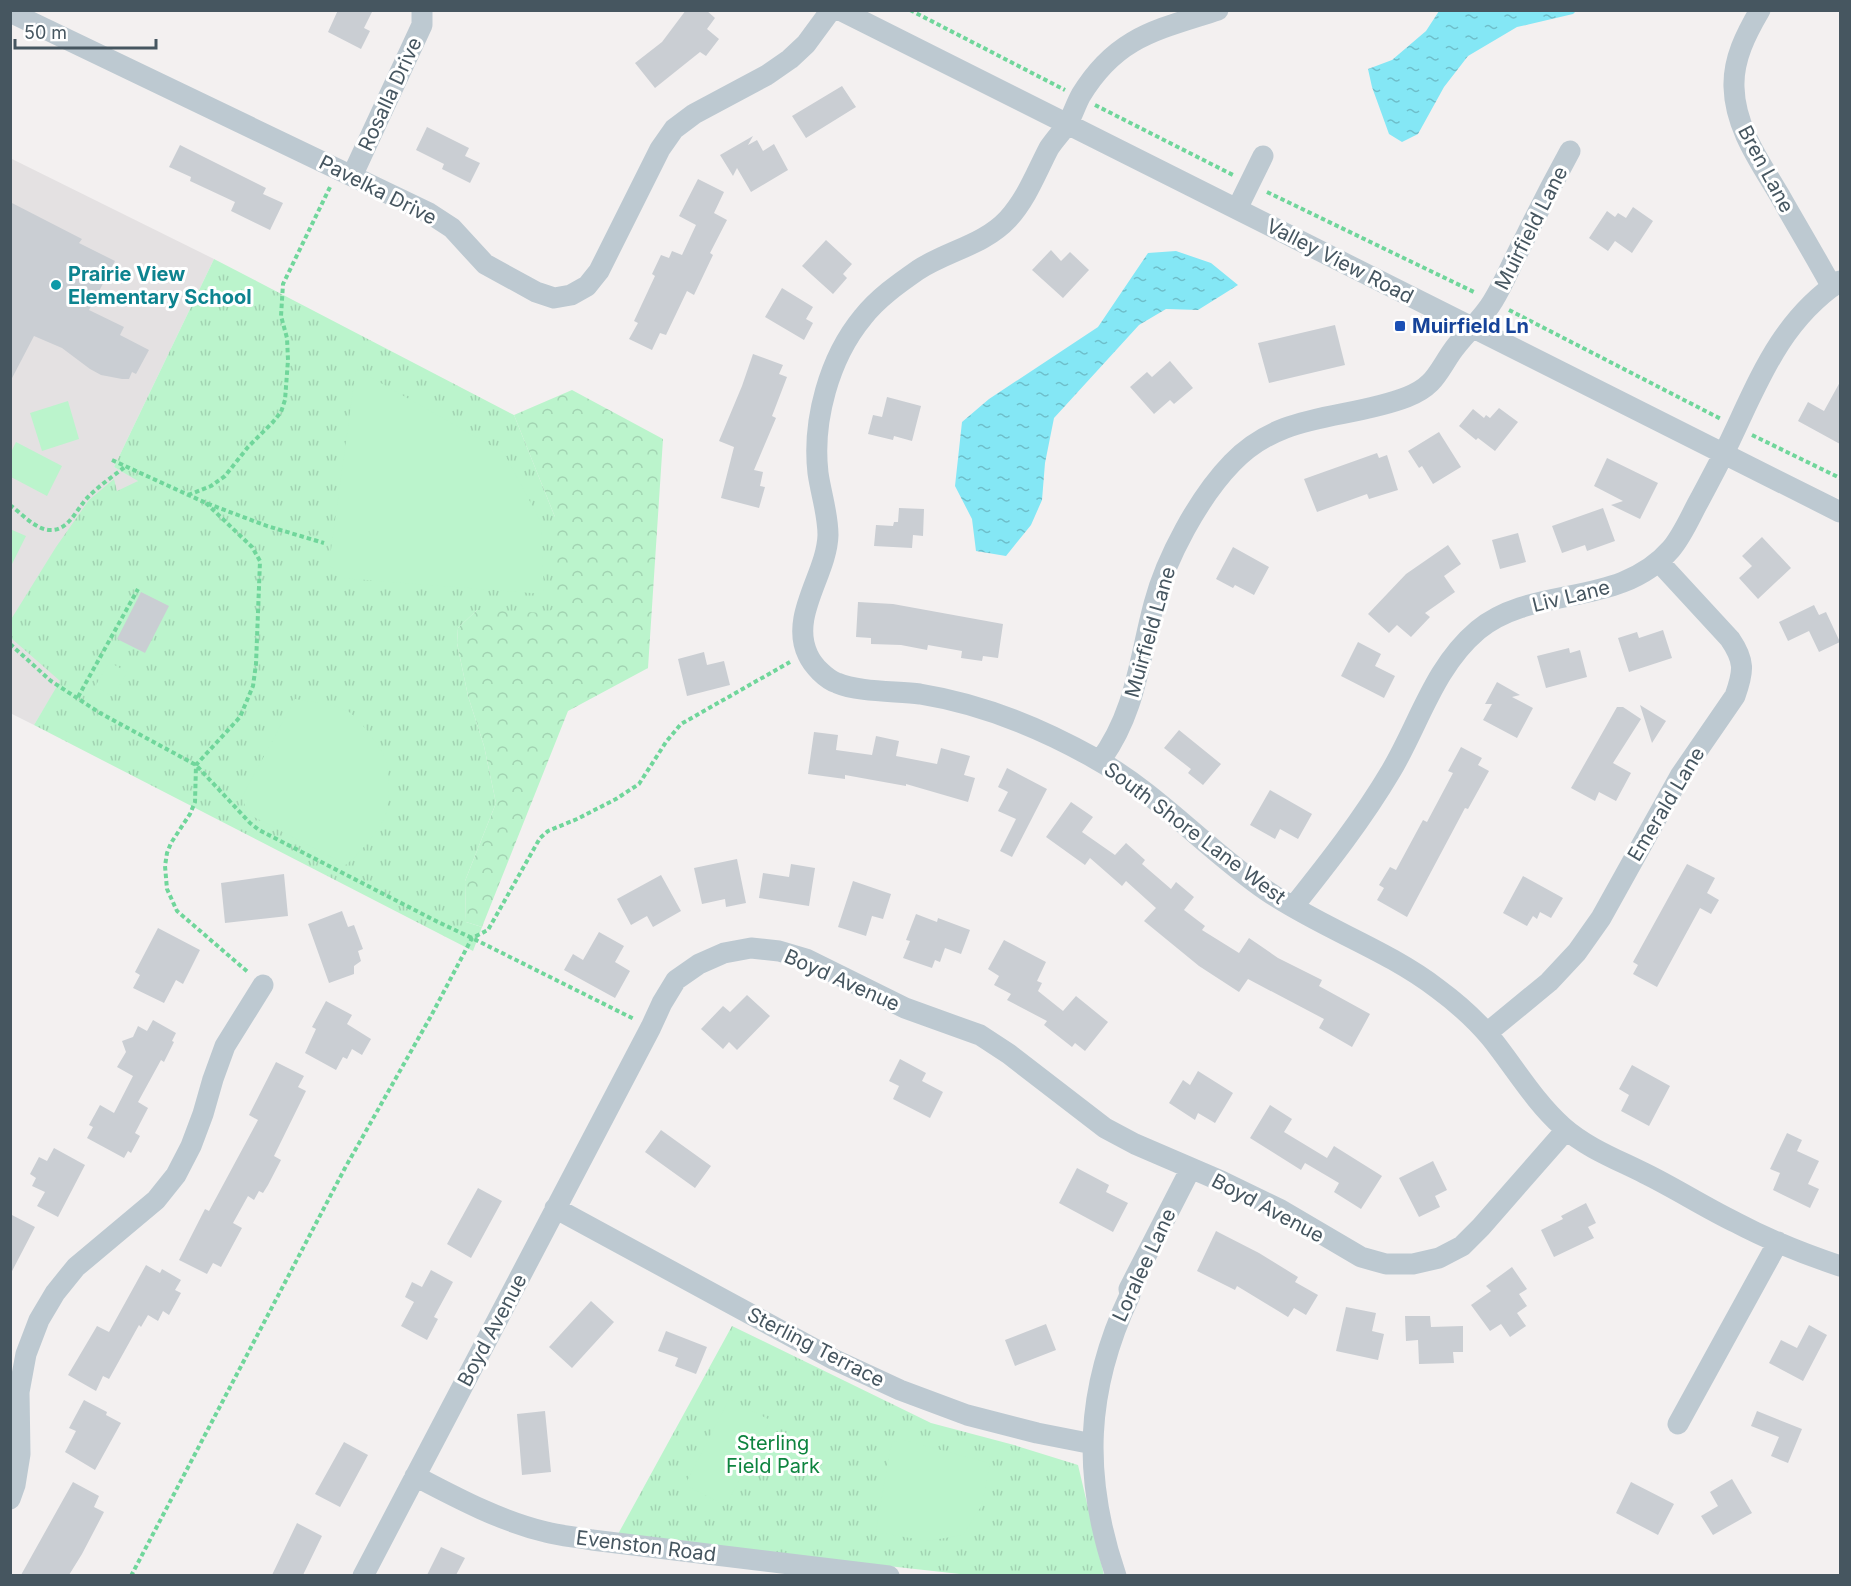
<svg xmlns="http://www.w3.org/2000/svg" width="1851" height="1586" font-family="Inter,sans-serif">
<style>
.education{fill:#e4e1e2}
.forest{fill:url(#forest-crowns)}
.park{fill:url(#park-tufts)}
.garden{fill:#bbf4cc}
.water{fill:url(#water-ripples)}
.building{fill:#caced3}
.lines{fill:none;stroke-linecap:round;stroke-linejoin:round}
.path{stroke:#70d69b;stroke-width:4;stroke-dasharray:4.5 3;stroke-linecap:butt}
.minor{stroke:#bdc9d1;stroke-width:21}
.culture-dot{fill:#0f9aa8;stroke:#fff;stroke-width:2}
.transit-dot{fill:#1a4fb4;stroke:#fff;stroke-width:2}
.labels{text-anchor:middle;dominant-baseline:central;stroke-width:6;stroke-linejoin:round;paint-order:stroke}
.street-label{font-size:20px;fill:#465660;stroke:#fff}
.culture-label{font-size:20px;font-weight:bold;fill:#0d838f;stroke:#fff;text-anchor:start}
.transit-label{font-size:20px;font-weight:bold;fill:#164399;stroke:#fff;text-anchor:start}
.park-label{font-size:20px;fill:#0e843f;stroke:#fff}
</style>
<defs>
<pattern id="forest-crowns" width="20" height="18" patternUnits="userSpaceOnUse" patternTransform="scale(1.5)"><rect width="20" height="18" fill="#bbf4cc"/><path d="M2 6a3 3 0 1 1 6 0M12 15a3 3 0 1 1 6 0" fill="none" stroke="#a2d3b2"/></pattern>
<pattern id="park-tufts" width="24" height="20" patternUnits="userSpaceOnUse" patternTransform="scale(1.5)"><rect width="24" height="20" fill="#bbf4cc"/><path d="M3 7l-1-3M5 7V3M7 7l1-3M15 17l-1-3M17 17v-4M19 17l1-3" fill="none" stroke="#a2d3b2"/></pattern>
<pattern id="water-ripples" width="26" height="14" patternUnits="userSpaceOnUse" patternTransform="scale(1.5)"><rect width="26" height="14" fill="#84e7f5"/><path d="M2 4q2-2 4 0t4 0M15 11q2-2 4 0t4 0" fill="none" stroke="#6ebeca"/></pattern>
</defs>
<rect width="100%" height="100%" fill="#f3f0f0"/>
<path class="education" d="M10 158 214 259 114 467 138 480 61 681 34 725 10 713Z"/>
<path class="forest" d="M572 390 663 439 648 668 568 711 482 927 466 922 465 881 496 803 484 746 468 696 457 643 458 628 477 610 555 517 514 415Z"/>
<path class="park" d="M214 259 514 415 555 517 557 602 553 609 546 613 477 610 458 628 457 643 468 696 484 746 496 803 465 881 466 922 482 927 473 951 34 725 60 681 11 638 10 621 56 547 89 500 114 479 117 491 138 481 114 467Z
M732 1326 931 1423 1014 1445 1078 1465 1104 1575H969L617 1536Z"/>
<path class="garden" d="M356 369 504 453 541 522 544 594 341 578 329 564Z
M68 401 79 439 42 451 30 413Z
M16 442 62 466 47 496 11 477V452Z
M10 529 26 536 11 566H10Z
M109 662 127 672 113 697 95 687Z
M295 699C311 702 336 704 349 712 359 719 382 748 386 760 390 772 390 807 384 819 374 837 361 851 346 865L248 814 242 797Z
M729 1399 770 1420 726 1506 685 1485Z
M899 1439 990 1463 982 1505 963 1535 927 1541 876 1532 890 1450 892 1444Z"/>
<path class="water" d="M1439 11V10L1576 11 1573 14 1517 27 1468 56 1444 87 1418 134 1402 142 1389 134 1372 87 1368 69 1392 60 1426 31Z
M1176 251 1211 263 1238 285 1198 310 1166 309 1139 325 1054 418 1045 463 1042 500 1031 525 1006 556 976 551 972 519 955 486 962 422 989 399 1098 327 1148 253Z"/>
<path class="building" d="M338 10H373L364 28 370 31 361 49 328 32Z
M686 10H706L715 18 707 29 719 39 706 56 700 52 655 88 635 63 662 42Z
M842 86 856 107 806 138 792 116Z
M427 127 469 148 465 156 480 163 470 183 442 169 444 164 416 150Z
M753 136 748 145 757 140 763 151 774 144 788 170 751 192 737 168 733 176 720 155Z
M180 145 266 188 263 194 283 203 270 230 231 211 235 202 190 181 191 177 169 167Z
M698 179 724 192 714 213 727 220 710 253 713 255 694 295 687 291 666 335 660 333 652 350 629 339 638 323 634 321 655 276 652 274 661 255 669 258 672 251 682 255 696 225 679 216Z
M10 202 82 239 79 243 115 261 89 310 124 327 120 335 149 350 136 374 132 372 129 379H122L101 375 90 369 62 348 34 336 10 382Z
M1633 207 1653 221 1632 253 1615 241 1608 251 1589 238 1607 211 1615 217 1618 213 1626 218Z
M826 240 852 264 843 274 847 278 833 294 802 266Z
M1051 250 1061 261 1070 252 1089 270 1063 298 1032 270Z
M782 288 813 307 806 319 813 323 804 340 765 317Z
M1335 325 1345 365 1269 383 1258 343Z
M753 354 783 365 779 374 787 377 772 416 776 418 754 470 763 472 760 486 765 487 759 508 721 498 734 447 719 441 742 386Z
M1170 361 1193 388 1174 404 1170 400 1154 414 1130 387 1147 372 1152 377Z
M1840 382V444L1798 421 1808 402 1824 411Z
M887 397 921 406 912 441 894 436 893 440 868 434 873 415 882 417Z
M1499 408 1518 422 1495 451 1478 438 1476 440 1459 426 1473 409 1484 418 1486 415 1490 418Z
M1439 432 1461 467 1433 484 1422 466 1419 468 1408 451Z
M1377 453 1379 458 1387 455 1398 490 1369 499 1367 494 1317 512 1304 479Z
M1607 458 1658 483 1640 519 1611 505 1623 501 1594 486Z
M899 508 924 509 923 536 913 535 912 548 874 546 876 525 893 526 894 522H898Z
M1603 508 1615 541 1587 551 1585 545 1562 553 1552 526Z
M1518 533 1526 562 1500 569 1492 540Z
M1762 537 1791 568 1758 599 1739 578 1752 566 1742 556Z
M1448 545 1461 564 1444 576 1455 592 1425 613 1430 617 1411 637 1397 625 1389 633 1368 614 1406 574Z
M1233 547 1269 567 1254 595 1235 585 1233 588 1216 579Z
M141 592 169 606 145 653 117 639Z
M858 602 893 604 1003 624 998 658 983 656 982 661 961 658 962 651 928 645 927 650 901 645 871 644V638L856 637Z
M1814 605 1819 615 1826 612 1840 642 1819 652 1809 631 1788 641 1779 622Z
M1663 630 1672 658 1629 672 1618 638 1637 632 1639 638Z
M1358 642 1381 654 1375 666 1395 676 1384 698 1341 676Z
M1569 648 1570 653 1580 650 1587 677 1546 688 1537 656Z
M704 652 707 665 724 661 730 685 687 696 678 659Z
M1497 682 1520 695 1512 697 1533 708 1517 738 1483 720 1492 704H1485Z
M1640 705 1666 721 1652 743Z
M1617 707H1623L1641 719 1613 763 1631 773 1616 801 1599 792 1595 801 1571 788Z
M1179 730 1221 764 1203 785 1188 773 1191 769 1164 748Z
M814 732 838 735 836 750 872 755 876 736 899 741 896 756 937 764 941 748 970 756 964 775 975 778 968 802 906 784V786L845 775V779L808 774Z
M1461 747 1482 758 1478 765 1489 771 1468 809 1465 808 1407 917 1377 900 1384 888 1379 885 1390 867 1396 870 1423 820 1427 822 1453 773 1448 771Z
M1007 768 1047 789 1012 857 1000 851 1016 819 998 811 1008 792 998 787Z
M1270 790 1312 814 1298 839 1280 829 1275 839 1250 825Z
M1071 802 1093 817 1082 832 1115 855 1126 843 1145 860 1142 864 1171 889 1176 882 1194 897 1184 910 1205 926 1202 930 1239 953 1249 938 1278 958 1322 980 1319 986 1370 1014 1352 1047 1319 1028 1324 1019 1248 979 1239 992 1199 966 1144 921 1156 908 1126 881 1122 886 1090 858 1085 865 1046 837Z
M737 859 746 903 726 907 725 899 702 904 694 868Z
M791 864 815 868 809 906 759 898 763 873 789 877Z
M1687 864 1715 878 1707 893 1719 900 1711 914 1700 908 1657 987 1633 974 1638 965 1633 962Z
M284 874 288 916 225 923 221 883Z
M661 875 681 911 653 927 647 916 631 925 617 899Z
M1523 876 1563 898 1551 918 1540 912 1537 919 1533 916 1527 926 1503 913Z
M853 881 891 894 883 919 872 916 866 936 838 927Z
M342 911 348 927 354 925 363 949 358 951 361 961 354 966V974L329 983 308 924Z
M916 914 937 922 938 918 970 930 961 954 945 948 940 962 935 960 932 968 903 958 910 941 906 940Z
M158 928 200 950 183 984 176 980 164 1003 133 988 140 975 135 972Z
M599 932 624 946 615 962 630 971 615 998 564 970 573 954 583 960Z
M1004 940 1046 962 1037 981 1042 983 1038 991 1063 1011 1076 996 1108 1022 1085 1051 1075 1043 1072 1047 1044 1025 1047 1021 1007 1000 1011 994 994 985 999 976 988 969Z
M747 995 770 1016 737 1050 729 1042 723 1049 701 1029 723 1006 730 1012Z
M326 1001 352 1015 347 1024 371 1039 362 1055 352 1049 347 1059 343 1057 336 1070 305 1053 316 1029 312 1027Z
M153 1020 176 1033 172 1041 174 1042 164 1062 161 1060 138 1102 148 1108 135 1133 140 1136 131 1153 128 1151 124 1158 87 1138 93 1127 89 1125 100 1105 114 1113 133 1076 117 1067 126 1052 122 1041 133 1037 138 1026 147 1031Z
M900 1059 926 1073 922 1081 943 1092 930 1118 893 1099 899 1086 889 1081Z
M276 1062 304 1076 298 1087 306 1091 274 1156 281 1160 268 1185 263 1193 259 1191 254 1200 248 1196 233 1223 242 1228 221 1267 213 1263 207 1274 179 1260 205 1209 209 1211 258 1120 249 1115Z
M1632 1065 1670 1086 1649 1126 1621 1111 1629 1095 1619 1089Z
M1198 1071 1233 1093 1215 1123 1198 1113 1195 1120 1169 1103 1183 1080 1190 1085Z
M1270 1105 1292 1119 1284 1132 1327 1158 1334 1146 1382 1176 1361 1209 1334 1192 1339 1183 1305 1163 1301 1170 1250 1138Z
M661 1130 711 1166 695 1188 645 1152Z
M1787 1133 1802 1140 1797 1151 1819 1161 1808 1184 1819 1189 1810 1208 1773 1190 1780 1173 1770 1169Z
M54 1148 85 1165 58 1217 37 1206 45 1192 32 1186 36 1178 30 1174 39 1157 47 1161Z
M1433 1161 1447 1190 1435 1196 1440 1207 1419 1217 1399 1178Z
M1077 1168 1109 1185 1106 1192 1128 1203 1113 1232 1059 1203Z
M478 1188 502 1201 471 1258 447 1244Z
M1586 1203 1596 1223 1588 1227 1594 1238 1554 1257 1541 1230 1563 1219 1561 1216Z
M10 1214 35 1227 10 1275Z
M1216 1231 1259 1253 1298 1277 1295 1282 1318 1295 1306 1315 1294 1308 1288 1317 1237 1286 1235 1290 1197 1271Z
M146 1265 160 1273 162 1269 181 1280 175 1290 181 1293 169 1315 163 1311 158 1321 148 1315 141 1327 139 1325 109 1379 103 1376 96 1391 68 1375 97 1326 109 1332Z
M1512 1267 1527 1289 1519 1294 1527 1306 1517 1313 1526 1326 1510 1337 1501 1324 1490 1331 1471 1305 1491 1291 1486 1286Z
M431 1270 453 1282 434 1317 438 1319 427 1340 401 1326 414 1302 405 1297 412 1282 422 1287Z
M591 1301 614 1322 572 1368 549 1347Z
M1346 1307 1376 1313 1372 1331 1384 1334 1378 1360 1336 1351Z
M1405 1316H1430L1431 1327 1463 1326V1352H1453L1454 1363 1419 1364 1418 1340 1406 1341Z
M1046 1324 1056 1350 1015 1366 1005 1340Z
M1809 1325 1827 1335 1803 1381 1769 1363 1781 1340 1797 1348Z
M666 1331 707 1347 696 1374 675 1366 678 1358 658 1351Z
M84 1400 107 1412 106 1415 121 1423 95 1470 65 1452 76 1431 69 1428Z
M545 1411 551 1472 522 1475 517 1414Z
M1757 1411 1802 1429 1788 1463 1771 1456 1779 1437 1751 1426Z
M344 1442 368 1455 340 1507 315 1494Z
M1732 1479 1752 1513 1713 1535 1701 1516 1718 1506 1710 1492Z
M73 1482 99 1496 94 1507 104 1512 82 1554 69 1575H21Z
M1631 1482 1674 1504 1658 1535 1616 1513Z
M297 1523 322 1536 303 1575H272Z
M441 1547 465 1558 456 1575H427Z"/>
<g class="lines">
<path class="path" d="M910 10 1065 90
M1095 105 1233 175
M1267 192 1476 293
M1509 310 1721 419
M1752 435 1840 478
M112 460 206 503 267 526 324 543
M188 495 211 486 225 476 248 447 273 422 281 412 285 400 288 360 287 338 281 316 283 284 330 187
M206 503 252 547 260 561 256 664 253 686 240 717 196 765 195 802 190 814 171 843 167 853 165 866 167 889 177 911 249 973
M10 505C21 513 36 530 50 530 69 531 77 508 88 497 99 486 113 476 125 467
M10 644 51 681 100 713 196 765 250 823 259 830 438 922 472 938 634 1019
M78 697 138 589
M131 1576 345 1168 431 1016 472 938 488 930 540 838 548 831 577 819 616 799 639 784 666 742 681 724 790 662"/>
<path class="minor" d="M840 10 1840 512
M1218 10C1157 30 1117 36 1081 95 1076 104 1073 114 1068 123 1062 132 1055 139 1049 148 1036 173 1027 198 1008 219 984 245 947 251 918 270 898 284 878 298 863 317 829 358 812 421 818 473 821 494 828 514 828 535 827 574 789 616 808 655 813 666 826 679 837 683 858 692 896 691 920 694 982 704 1039 727 1094 758 1158 793 1207 850 1267 891 1321 928 1386 949 1438 989 1457 1003 1476 1020 1491 1038 1515 1068 1534 1101 1563 1127 1587 1148 1616 1159 1644 1173 1675 1188 1704 1207 1735 1222 1769 1240 1804 1254 1840 1266
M1760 10C1746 34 1733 59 1734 87 1735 128 1760 162 1780 196 1797 226 1815 256 1832 287
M10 12 429 213 452 228 485 264 536 292 554 298 571 295 587 286 599 271 660 149 674 129 694 114 767 75 790 59 806 44 831 10
M352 176 422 25V10
M1237 209 1263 156
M1100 761C1136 712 1139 660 1154 604 1166 558 1199 497 1232 463 1283 410 1345 421 1407 397 1433 387 1437 374 1451 353 1463 335 1482 320 1493 301 1504 283 1512 263 1522 244 1537 213 1553 182 1570 151
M1293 907C1328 863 1362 820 1391 771 1419 724 1434 667 1478 630 1534 584 1619 609 1671 549 1683 535 1691 515 1700 499 1708 484 1716 469 1723 455 1756 389 1776 324 1840 281
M1487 1033 1549 982 1577 952 1601 918 1680 776 1735 696C1744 671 1745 661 1730 639L1659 562
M555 1208 833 1359 900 1390 967 1415 1037 1433 1093 1444
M1678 1424 1778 1242
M415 1476C457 1498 500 1521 546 1532 561 1536 577 1537 592 1540L889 1576
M10 1499 15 1485 20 1454 19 1392 26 1354 39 1320 55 1293 76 1267 156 1200 176 1175 191 1146 203 1114 213 1079 225 1046 263 985
M363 1576 651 1027 662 1003 676 980 699 964 724 953 751 948 779 951 806 959 905 1008 980 1035 1009 1054 1105 1128 1135 1144 1221 1181 1281 1210 1361 1257 1386 1264H1413L1439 1258 1462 1246 1481 1227 1566 1130
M1116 1576C1082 1476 1085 1390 1130 1295L1129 1289 1191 1168"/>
</g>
<circle class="culture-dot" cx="56" cy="285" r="6"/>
<rect class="transit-dot" x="1394" y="320" width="12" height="12" rx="3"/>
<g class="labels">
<g class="street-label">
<text transform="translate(390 94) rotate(-65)">Rosalla Drive</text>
<text transform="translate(1766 169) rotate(62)">Bren Lane</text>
<text transform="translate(378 190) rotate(27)">Pavelka Drive</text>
<text transform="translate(1531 228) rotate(-63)">Muirfield Lane</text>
<text transform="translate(1340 261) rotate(27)">Valley View Road</text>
<text transform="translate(1571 596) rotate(-14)">Liv Lane</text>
<text transform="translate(1150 632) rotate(-74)">Muirfield Lane</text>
<text transform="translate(1666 804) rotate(-59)">Emerald Lane</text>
<text transform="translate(1195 833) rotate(37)">South Shore Lane West</text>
<text transform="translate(842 980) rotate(24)">Boyd Avenue</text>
<text transform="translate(1268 1208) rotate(28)">Boyd Avenue</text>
<text transform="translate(1144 1265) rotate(-65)">Loralee Lane</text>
<text transform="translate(492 1330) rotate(-62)">Boyd Avenue</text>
<text transform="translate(816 1347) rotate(27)">Sterling Terrace</text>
<text transform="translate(646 1546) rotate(7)">Evenston Road</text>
</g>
<g class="culture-label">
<text x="68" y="274">Prairie View<tspan x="68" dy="23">Elementary School</tspan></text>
</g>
<g class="transit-label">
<text x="1412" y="326">Muirfield Ln</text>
</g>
<g class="park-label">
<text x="773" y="1443">Sterling<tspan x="773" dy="23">Field Park</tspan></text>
</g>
</g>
<rect width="1851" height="1586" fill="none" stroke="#465660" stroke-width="24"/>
<path d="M15 39v9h141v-9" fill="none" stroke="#465660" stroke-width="3"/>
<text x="24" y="39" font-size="18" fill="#465660" stroke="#ffffff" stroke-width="4.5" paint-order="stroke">50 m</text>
</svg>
